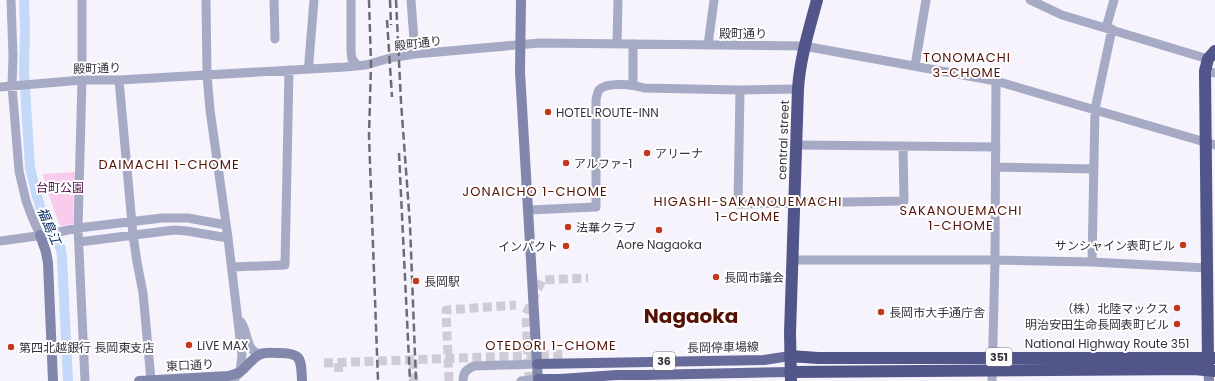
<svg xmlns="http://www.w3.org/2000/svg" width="1215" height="381" font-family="Poppins,'Noto Sans JP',sans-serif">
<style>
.green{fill:#f9cced}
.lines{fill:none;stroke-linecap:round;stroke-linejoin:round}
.canal{stroke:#c4d8f9;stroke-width:10}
.street-tunnel{stroke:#cfccd7;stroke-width:9;stroke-dasharray:9 4.5;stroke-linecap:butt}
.street{stroke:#a7aac4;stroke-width:9}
.secondary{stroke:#8186ab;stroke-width:10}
.primary{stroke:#676b99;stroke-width:10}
.highway{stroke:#515589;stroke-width:12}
.rail{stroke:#6e6b75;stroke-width:2.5;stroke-dasharray:8 4;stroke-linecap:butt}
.poi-dot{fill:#c2371d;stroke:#fff;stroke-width:1.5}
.labels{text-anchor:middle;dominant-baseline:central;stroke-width:4;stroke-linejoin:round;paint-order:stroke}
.shield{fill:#fff;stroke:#727077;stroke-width:1}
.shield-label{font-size:11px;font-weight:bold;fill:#35323d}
.street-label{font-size:12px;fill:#35323d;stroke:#fff}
.poi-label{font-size:12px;fill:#35323d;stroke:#fff;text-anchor:start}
.park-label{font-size:12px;fill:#521247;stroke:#fff}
.neighbourhood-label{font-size:13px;letter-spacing:1px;fill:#541206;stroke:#fff}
.water-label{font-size:13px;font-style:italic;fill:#062a66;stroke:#fff}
.town-label{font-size:20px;font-weight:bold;fill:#541206;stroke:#fff}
</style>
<rect width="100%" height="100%" fill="#f6f3fd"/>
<path class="green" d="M75 172 73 224 60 226 46 188 43 174Z"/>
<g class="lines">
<path class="canal" d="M24 0 25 30 24 73 30 167 36 193 41 209 61 249 62 257 68 381"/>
<path class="street-tunnel" d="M413 360 414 381
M324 363 567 354
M338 363 339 376
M449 381 446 310 516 305
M529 381 526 314 542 280 588 278"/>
<path class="street" d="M11 0 13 56 12 86 19 171 26 201 32 217 40 235
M82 0V80L78 228 85 381
M206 0 207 75 210 110 228 238 242 355 240 372 233 381
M274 0 275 39
M351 0V52L352 59 357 65
M411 0 415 54
M1030 0 1062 15 1208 59
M1106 28 1114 0
M617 43 618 0
M708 45 714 0
M915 66 926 0
M309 68V61L314 0
M1205 71 1215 73
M119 80 133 235 137 262 143 293 151 380
M633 85V44
M0 87 82 80H119L345 67 366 65 390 58 415 54 540 43 804 46 996 81 1215 145
M740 90 738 204 904 201 903 146
M797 145 996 147
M996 167 1094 169
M528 210 596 207V100C597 96 597 93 599 90 607 81 634 85 644 88L740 90 798 89
M0 241 44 235 78 228 162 218H188L226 225
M79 242 174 230 187 231 228 238
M792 260H995L1092 262 1207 268
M1092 262 1095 109 1112 29
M232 267 285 265 289 70
M241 322C249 333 245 353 262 354
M463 381C463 372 467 369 474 366L537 364
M521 381 538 379
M992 381 995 260 996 81"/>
<path class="secondary" d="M521 0 520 72 538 381
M40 235 46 252 48 263 53 381
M1208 370 1209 381
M139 381 228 376C232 375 236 374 240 372 247 367 252 358 261 354 266 352 272 353 277 353 302 352 301 359 302 381"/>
<path class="primary" d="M537 364 764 360 790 356
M538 379H560L617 375H644L790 372"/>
<path class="highway" d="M790 356 818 358H1215
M1208 365 1205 71 1208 59 1215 51
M790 372 1194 369 1215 371
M791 381 790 333 798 89C800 58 809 30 817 0"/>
<path class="rail" d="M369 0 371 64 369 136 378 381
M390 0 391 25
M396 0 401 102 410 225 416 381
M387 20 392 97
M399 153 410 381"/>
</g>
<g class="poi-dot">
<circle cx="548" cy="112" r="4"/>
<circle cx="647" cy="153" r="4"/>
<circle cx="566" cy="163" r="4"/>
<circle cx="568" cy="227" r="4"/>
<circle cx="659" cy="230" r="4"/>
<circle cx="1183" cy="245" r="4"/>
<circle cx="566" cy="246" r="4"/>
<circle cx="716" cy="277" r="4"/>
<circle cx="416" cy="281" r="4"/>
<circle cx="1177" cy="308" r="4"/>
<circle cx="881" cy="312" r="4"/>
<circle cx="1177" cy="324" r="4"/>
<circle cx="189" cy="345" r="4"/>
<circle cx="11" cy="347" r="4"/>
</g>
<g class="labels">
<g class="shield">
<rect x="986" y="348" width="26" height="18" rx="3"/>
<rect x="653" y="352" width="22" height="18" rx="3"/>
</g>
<g class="shield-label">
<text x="999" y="357">351</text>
<text x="664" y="361">36</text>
</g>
<g class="street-label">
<text x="743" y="33">殿町通り</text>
<text transform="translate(418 43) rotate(-7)">殿町通り</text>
<text transform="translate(97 68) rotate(-2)">殿町通り</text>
<text transform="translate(783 140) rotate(-88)">central street</text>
<text x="1107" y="343">National Highway Route 351</text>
<text transform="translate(723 347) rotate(-1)">長岡停車場線</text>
<text transform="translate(190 365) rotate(-3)">東口通り</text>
</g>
<g class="poi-label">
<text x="556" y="112">HOTEL ROUTE-INN</text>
<text x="655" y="153">アリーナ</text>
<text x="574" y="163">アルファ-1</text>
<text x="576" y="227">法華クラブ</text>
<text x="659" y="244" text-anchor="middle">Aore Nagaoka</text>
<text x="1175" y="245" text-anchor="end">サンシャイン表町ビル</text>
<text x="558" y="246" text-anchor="end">インパクト</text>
<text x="724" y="277">長岡市議会</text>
<text x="424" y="281">長岡駅</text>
<text x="1169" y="308" text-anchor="end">（株）北陸マックス</text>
<text x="889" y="312">長岡市大手通庁舎</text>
<text x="1169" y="324" text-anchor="end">明治安田生命長岡表町ビル</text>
<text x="197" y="345">LiVE MAX</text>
<text x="19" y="347">第四北越銀行 長岡東支店</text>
</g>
<g class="park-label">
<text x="60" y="187">台町公園</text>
</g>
<g class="neighbourhood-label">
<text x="967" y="57">TONOMACHI<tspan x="967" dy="15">3-CHOME</tspan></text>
<text x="169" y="164">DAIMACHI 1-CHOME</text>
<text x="535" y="191">JONAICHO 1-CHOME</text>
<text x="748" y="201">HIGASHI-SAKANOUEMACHI<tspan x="748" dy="15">1-CHOME</tspan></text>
<text x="961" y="210">SAKANOUEMACHI<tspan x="961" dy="15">1-CHOME</tspan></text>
<text x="551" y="345">OTEDORI 1-CHOME</text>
</g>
<g class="water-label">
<text transform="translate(49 226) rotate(67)">福島江</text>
</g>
<g class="town-label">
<text x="691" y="316">Nagaoka</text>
</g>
</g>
</svg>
